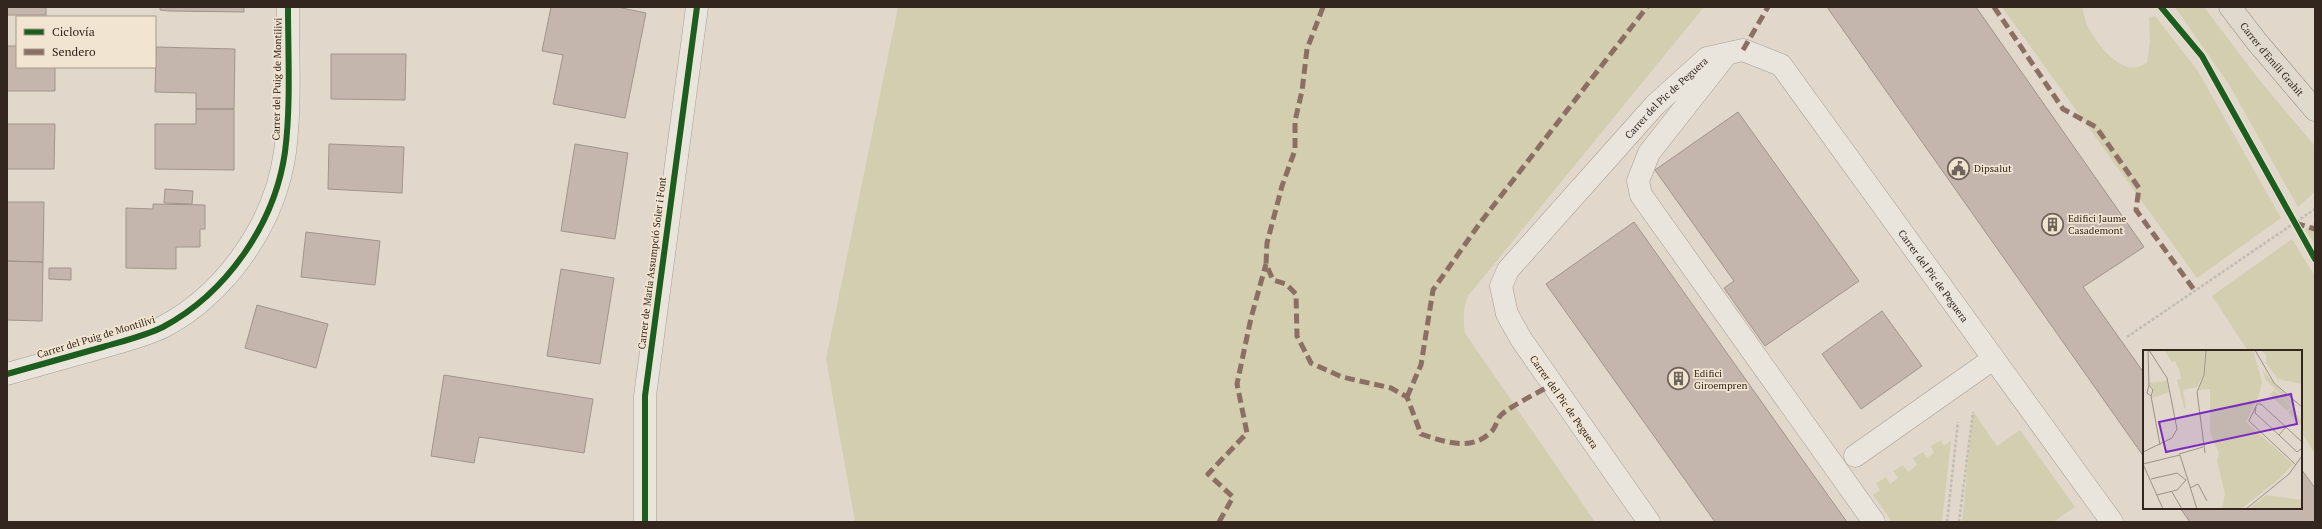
<svg xmlns="http://www.w3.org/2000/svg" width="2322" height="529" font-family="'PT Serif',serif">
<style>
.green{fill:#d2ceaf}
.building{fill:#c4b6ad;stroke:#a0948b}
.lines{fill:none;stroke-linecap:round;stroke-linejoin:round}
.minor-casing{stroke:#a69e95;stroke-width:23}
.major-casing{stroke:#8b837b;stroke-width:23}
.path{stroke:#c1bbb4;stroke-width:2.5;stroke-dasharray:3 2;stroke-linecap:butt}
.minor{stroke:#e9e4dc;stroke-width:22}
.major{stroke:#dfd9ce;stroke-width:22}
.quiet{stroke:#8d6e63;stroke-width:5;stroke-dasharray:10 5;stroke-linecap:butt}
.cycleway-casing{stroke:#f1e5d1;stroke-width:8}
.cycleway{stroke:#1b5e20;stroke-width:6}
.labels{text-anchor:middle;dominant-baseline:central;stroke-width:3.5;stroke-linejoin:round;paint-order:stroke}
.street-label{font-size:10px;fill:#32261e;stroke:#f1e5d1}
.poi-label{font-size:10px;fill:#32261e;stroke:#f1e5d1;text-anchor:start}
.inset-road{fill:none;stroke:#9b9186;stroke-width:1}
.view{fill:#7b2cbf;fill-opacity:0.15;stroke:#7b2cbf;stroke-width:2}
.inset-edge{fill:none;stroke:#32261e;stroke-width:2}
</style>
<rect width="100%" height="100%" fill="#e1d8cb"/>
<path class="green" d="M898 7H1704L1468 296C1463 308 1463 320 1465 333L1595 522H855L826 359Z
M2002 7H2082C2084 13 2085 20 2087 25 2096 43 2124 82 2147 62L2150 41 2149 18 2155 16 2198 71 2281 218 2197 278Z
M2175 7H2204L2261 82 2315 146V192L2298 207 2228 83Z
M2315 222V244L2305 229Z
M2292 239 2315 276V454L2301 432V351H2248L2212 296Z
M1973 411 1997 446 2020 430 2075 507 2053 522H1962Z
M1941 440 1944 446 1951 441 1942 522H1892L1873 495 1880 490 1876 483 1886 477 1890 484 1898 478 1893 471 1903 465 1908 472 1917 465 1913 458 1923 452 1927 458 1934 453 1931 446Z"/>
<path class="building" d="M7 7H46V15H7Z
M160 7H244V12L169 11 160 10Z
M551 7H617L646 13 625 118 553 104 563 55 542 51Z
M1827 7H1976L2144 247 2083 287 2144 373V457Z
M7 46H17V67H55V91H7Z
M156 47 235 49 234 109H196V93L155 92Z
M331 54H406L405 100 331 99Z
M196 109H234V170L155 169V124H196Z
M1738 112 1859 281 1765 346 1724 288 1734 281 1655 170Z
M7 124H55L54 169H7Z
M329 144 404 147 402 193 328 189Z
M575 144 628 153 615 239 561 231Z
M165 189 193 191 192 204 164 203Z
M7 202H44L43 262 7 261Z
M153 204 205 205V229H200V247H176V269L126 268V208L153 209Z
M1634 222 1812 473 1847 522H1715L1546 284Z
M306 232 380 241 375 285 301 277Z
M7 261 43 262 42 321 7 320Z
M49 268H71V280L49 279Z
M561 269 614 278 600 364 547 356Z
M257 305 328 324 316 368 245 348Z
M1882 311 1922 366 1861 409 1822 354Z
M444 375 593 399 584 453 479 437 474 463 431 456Z
M2301 469 2315 488V522H2190L2180 508H2301Z"/>
<g class="lines">
<defs>
<g id="minor">
<path d="M1726 55 1649 153 1638 181 1641 195 1874 522"/>
<path d="M7 374C39 365 71 356 103 347 123 341 145 336 163 327 227 293 275 223 285 152 291 105 288 55 288 7"/>
<path d="M1855 456 1993 359"/>
<path d="M645 522V396L697 7"/>
<path id="s1" d="M1649 522 1521 339 1507 314 1501 286 1508 270 1655 105 1707 58 1743 50 1781 65 2112 522"/>
</g>
<g id="major">
<path id="s2" d="M2230 7 2257 42 2315 110"/>
</g>
</defs>
<use href="#minor" class="minor-casing"/>
<use href="#major" class="major-casing"/>
<path class="path" d="M2127 337 2315 209
M1947 522 1958 422
M1959 522 1973 412"/>
<use href="#minor" class="minor"/>
<use href="#major" class="major"/>
<path class="quiet" d="M1323 7 1307 49 1302 91 1295 121V150L1282 186 1267 243 1266 264 1273 280 1286 284 1296 294 1297 336 1311 363 1342 377 1391 388 1407 397 1421 434C1445 442 1472 452 1492 431 1496 427 1497 419 1501 415 1512 405 1538 393 1551 385
M1994 7 2063 109 2096 127 2139 188 2136 210 2195 291
M1743 50 1768 7
M2295 223 2315 229
M1407 397 1421 365 1433 290 1480 223 1647 7
M1219 522 1233 497 1208 474 1247 433 1237 384 1251 318 1266 264"/>
<defs>
<path id="cycleway" d="M2161 7 2202 56 2315 259
M7 374C39 365 71 356 103 347 123 341 145 336 163 327 227 293 275 223 285 152 291 105 288 55 288 7
M645 522V396L697 7"/>
</defs>
<use href="#cycleway" class="cycleway-casing"/>
<use href="#cycleway" class="cycleway"/>
</g>
<defs>
<symbol id="civic-ring" viewBox="-11 -11 22 22"><circle r="9.5" fill="#f1e5d1" stroke="#6f645b" stroke-width="1.5"/><path d="M-.6-6.5H3V-4.5H.6V-3L4-1V1h2V6H-6V1h2V-1L-.6-3ZM-1.2 2.5V6h2.4V2.5Z" fill="#6f645b"/></symbol>
<symbol id="building-ring" viewBox="-11 -11 22 22"><circle r="9.5" fill="#f1e5d1" stroke="#6f645b" stroke-width="1.5"/><path d="M-4-6H4V6H1V3H-1V6H-4ZM-2.5-4.3h1.7v1.8h-1.7ZM.8-4.3h1.7v1.8H.8ZM-2.5-1h1.7V.8h-1.7ZM.8-1h1.7V.8H.8Z" fill="#6f645b"/></symbol>
</defs>
<g fill-rule="evenodd">
<use href="#civic-ring" x="1946" y="156" width="25" height="25"/>
<use href="#building-ring" x="2040" y="212" width="25" height="25"/>
<use href="#building-ring" x="1666" y="366" width="25" height="25"/>
</g>
<g class="labels">
<g class="street-label">
<text stroke="none"><textPath href="#s2" startOffset="67">Carrer d'Emili Grahit</textPath></text>
<text transform="translate(277 79) rotate(-89)">Carrer del Puig de Montilivi</text>
<text stroke="none"><textPath href="#s1" startOffset="532">Carrer del Pic de Peguera</textPath></text>
<text transform="translate(652 263) rotate(-83)">Carrer de Maria Assumpció Soler i Font</text>
<text stroke="none"><textPath href="#s1" startOffset="927">Carrer del Pic de Peguera</textPath></text>
<text transform="translate(96 337) rotate(-17)">Carrer del Puig de Montilivi</text>
<text transform="translate(1564 402) rotate(55)">Carrer del Pic de Peguera</text>
</g>
<g class="poi-label">
<text x="1974" y="168">Dipsalut</text>
<text x="2068" y="218">Edifici Jaume<tspan x="2068" dy="12">Casademont</tspan></text>
<text x="1694" y="373">Edifici<tspan x="1694" dy="12">Giroempren</tspan></text>
</g>
</g>
<g transform="translate(2143 350)">
<rect width="159" height="159" fill="#e1d8cb"/>
<path d="M21 0H62L60 25 54 37 40 40 43 58H41L34 30 38 29 37 22 32 11 29 12ZM63 0H110L119 32 116 45 103 72 150 114 136 129 98 159H79L82 144 74 111 76 104 67 82V39L55 40 62 24ZM118 0H159V34L135 29 123 13V5ZM120 21 150 53 149 56 122 29ZM24 31 26 42 9 48 11 40 6 33ZM131 40 137 46 133 45 136 49 139 47 148 57 144 61 127 45ZM149 58 159 71V76L145 62ZM123 145 159 150V159H106Z" fill="#d2ceaf"/>
<path class="inset-road" d="M5 0 6 35M112 0 131 33 159 57M8 46 10 40 6 35 4 43 8 46 17 95M113 57 112 63 136 85 143 77M136 85 154 102 158 99M0 102 29 88 34 79 24 28 6 0M62 103 54 42 61 25 63 0M36 104 60 97M0 114 37 105 54 159M0 114 20 159M153 115 106 71 114 54H118L159 92M8 129 34 123 43 130 34 140 14 145M47 138 55 134 64 151M29 142 39 159M103 159 146 124 159 106"/>
<path class="view" d="M148 44 154 74 23 102 16 72Z"/>
<rect width="159" height="159" class="inset-edge"/>
</g>
<rect width="2322" height="529" fill="none" stroke="#32261e" stroke-width="16"/>
<rect x="16" y="16" width="140" height="52" fill="#f1e5d1" stroke="#a59989"/>
<rect x="24" y="29" width="20" height="6" fill="#1b5e20" stroke="#a59989"/>
<text x="52" y="36" font-size="12" fill="#32261e">Ciclovía</text>
<rect x="24" y="49" width="20" height="6" fill="#8d6e63" stroke="#a59989"/>
<text x="52" y="56" font-size="12" fill="#32261e">Sendero</text>
</svg>
